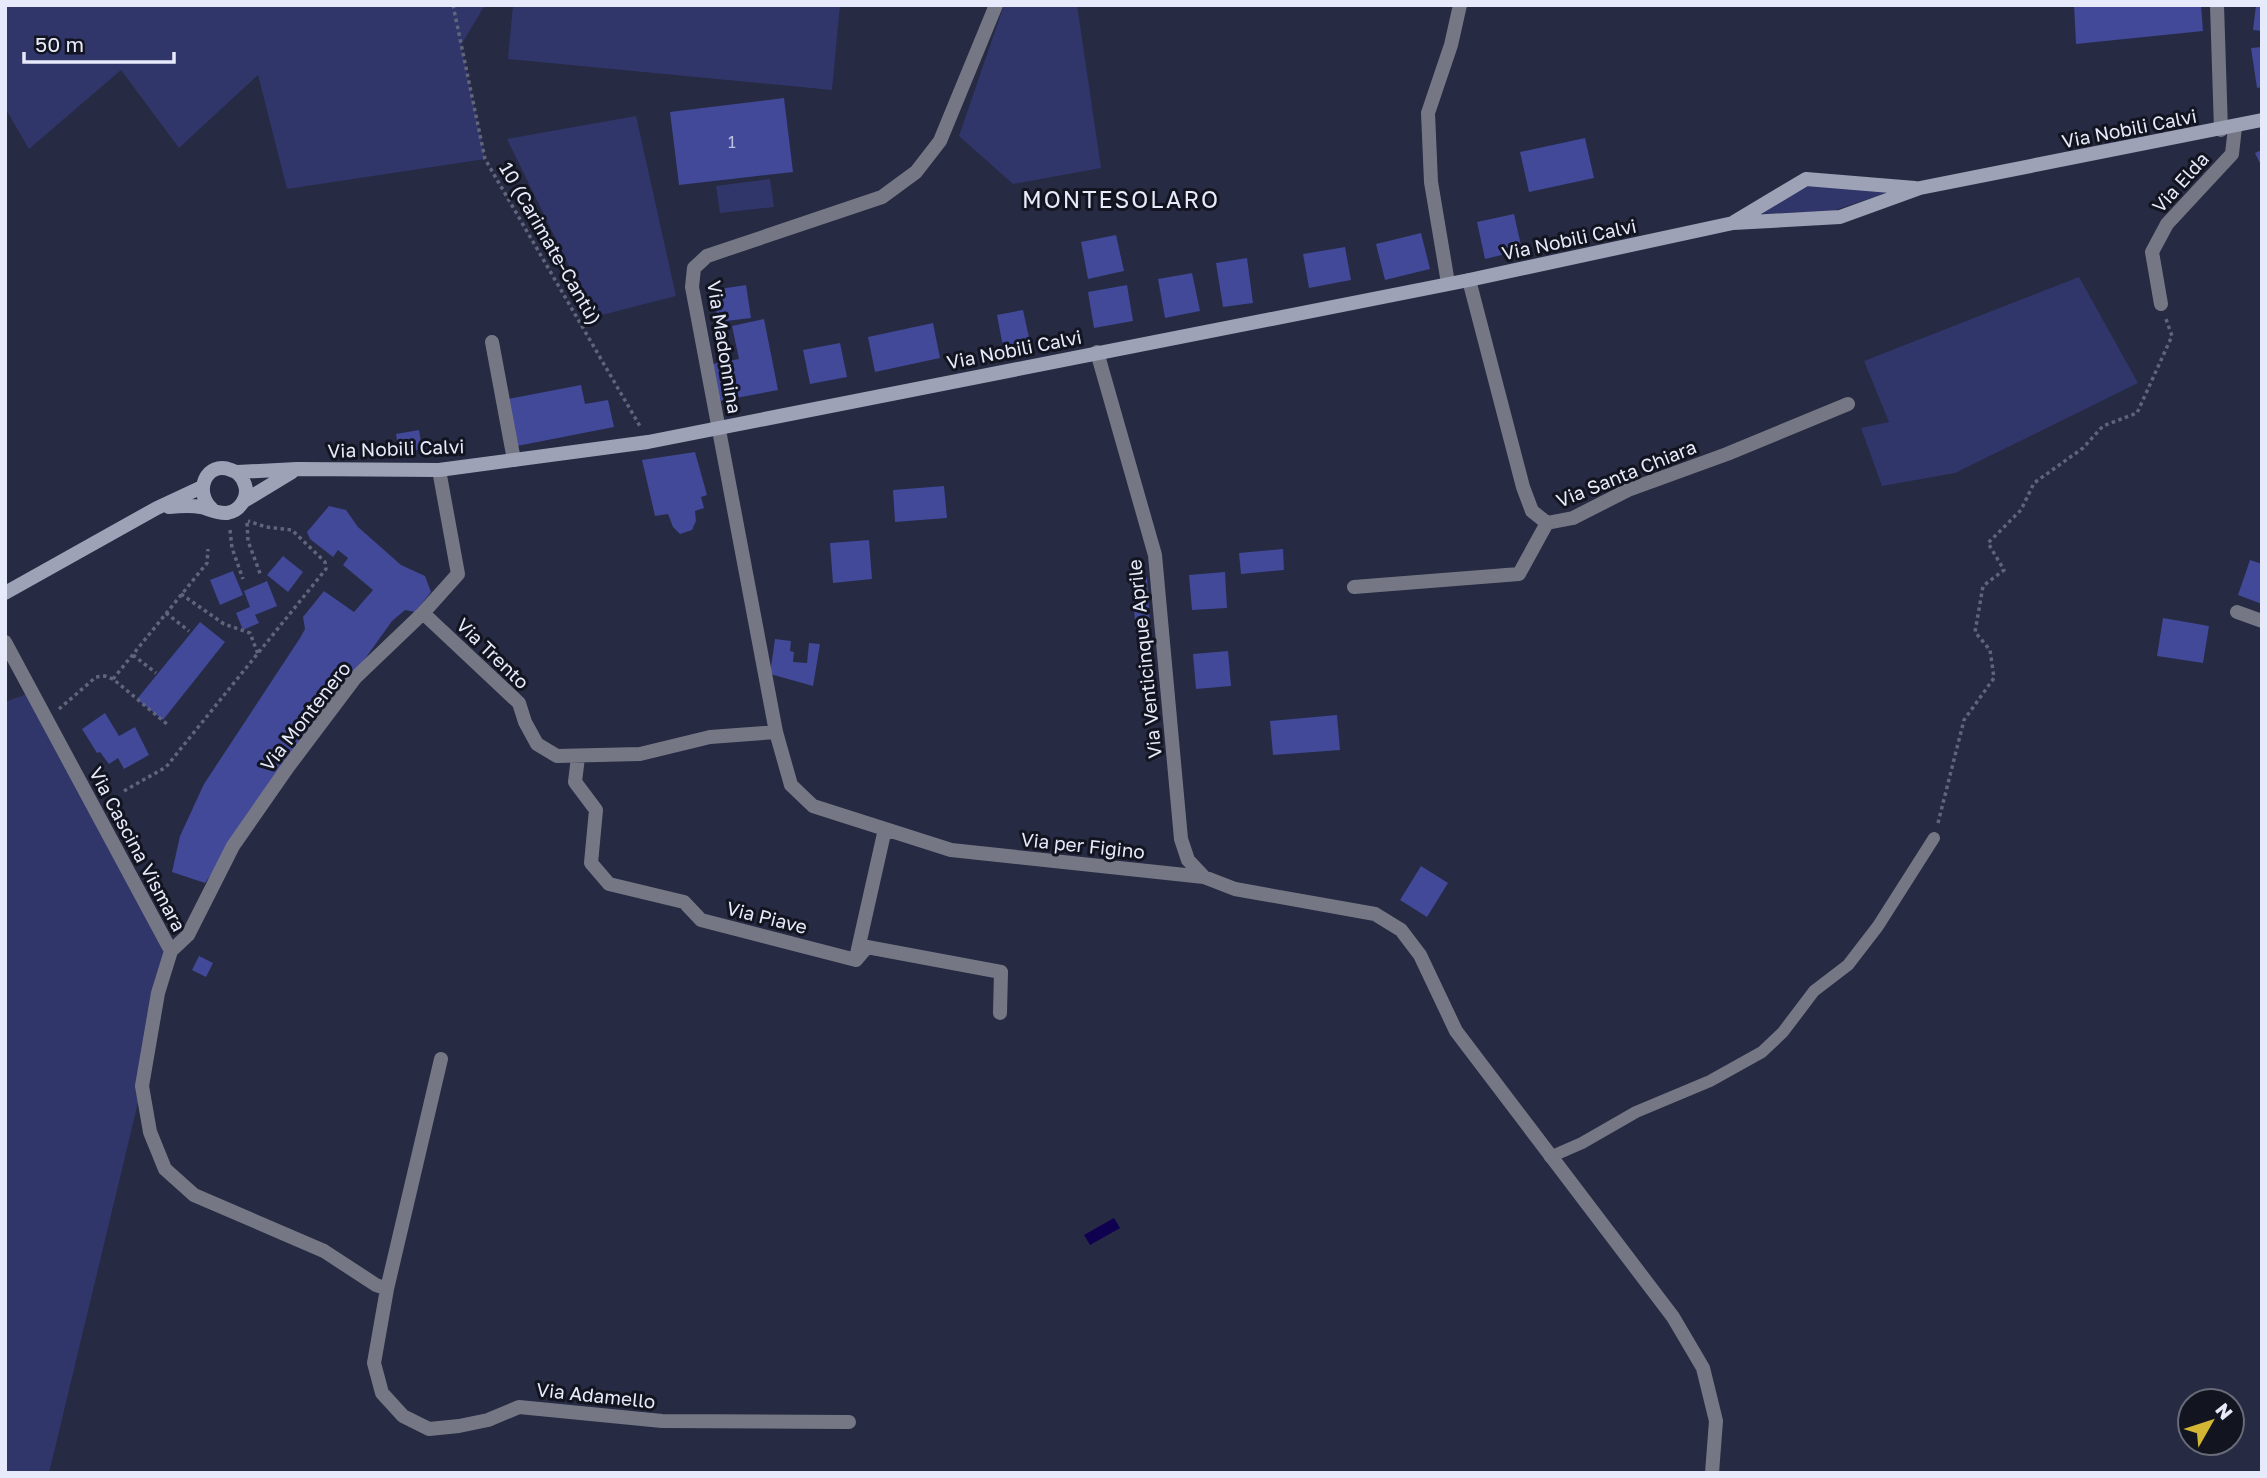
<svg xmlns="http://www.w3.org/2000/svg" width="2267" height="1478" font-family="'Golos Text',sans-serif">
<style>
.green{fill:#30366a}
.water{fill:#0f014f}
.building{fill:#414998}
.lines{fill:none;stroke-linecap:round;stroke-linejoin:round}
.path{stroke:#61657b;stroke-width:3.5;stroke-dasharray:3.5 3.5;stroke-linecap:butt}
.service{stroke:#757884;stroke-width:12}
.minor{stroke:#757884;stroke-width:14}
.secondary{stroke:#9ea2b7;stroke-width:14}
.labels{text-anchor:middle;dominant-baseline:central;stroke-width:6;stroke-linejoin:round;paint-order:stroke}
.number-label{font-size:16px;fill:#bdc2e2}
.street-label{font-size:19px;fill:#e6eafa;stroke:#12141f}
.quarter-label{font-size:23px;letter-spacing:2px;fill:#e6eafa;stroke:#12141f}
</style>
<rect width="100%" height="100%" fill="#262a42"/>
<path class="green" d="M5 5H485L461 45 485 159 287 189 258 75 179 148 121 70 29 149 5 108Z
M513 5H840L832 90 508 59Z
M1004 5H1077L1101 168 1013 184 959 136Z
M636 116 676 296 594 317 507 139Z
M770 179 774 207 720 213 716 186Z
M1806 185 1889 192 1832 211 1759 214Z
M2079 277 2138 383 1955 473 1882 486 1861 428 1889 422 1864 361Z
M32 692 167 959 142 1086 49 1473H5V702Z"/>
<path class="water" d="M1114 1218 1120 1228 1090 1245 1084 1235Z"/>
<path class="building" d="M2074 5H2201L2203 31 2076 44Z
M2256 5H2262V31L2253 30Z
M2262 47V87L2257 88 2251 48Z
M784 98 793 172 679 185 670 112Z
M1585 138 1594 178 1529 192 1520 152Z
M2262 150V167L2255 153Z
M1514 214 1522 250 1485 259 1477 222Z
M1421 233 1430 269 1385 280 1376 244Z
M1116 235 1124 271 1088 279 1081 242Z
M1345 247 1351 280 1309 288 1303 254Z
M1247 258 1253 303 1223 307 1216 263Z
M1192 273 1200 311 1165 318 1158 279Z
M746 285 751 318 718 322 713 290Z
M1127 285 1133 321 1094 328 1088 292Z
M1023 310 1030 342 1003 347 997 315Z
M764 319 778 390 720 401 713 364 739 359 732 326Z
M933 323 940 358 875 372 868 337Z
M840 343 847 377 810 384 803 350Z
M581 385 585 404 608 400 614 427 517 446 508 399Z
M419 430 422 449 399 453 396 434Z
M695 452 707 495 701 497 704 508 695 511 696 521 692 530 680 534 673 527 668 514 655 516 642 460Z
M944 486 947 518 895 522 893 490Z
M329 506 346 510 358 527 401 565 425 576 431 592 415 612 405 610 392 621 205 883 172 872 180 836 204 784 300 638 305 629 303 617 324 591 354 612 373 590 343 565 348 558 338 550 333 557 310 539 307 532Z
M869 540 872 579 833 583 830 543Z
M1283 549 1284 570 1241 574 1239 553Z
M283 556 303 572 288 592 267 575Z
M2250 560 2262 564V604L2238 595Z
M233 571 243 595 220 605 210 580Z
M1225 572 1227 608 1192 610 1189 575Z
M1147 578 1151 640 1137 641 1131 579Z
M267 581 277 606 255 615 259 623 243 630 236 613 250 607 244 591Z
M2163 618 2209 626 2203 663 2157 656Z
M200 622 225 642 163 720 137 699Z
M775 639 791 641 790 651 794 652 793 662 807 663 809 643 820 644 813 686 770 674Z
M1228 651 1231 686 1196 689 1193 654Z
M105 713 119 736 135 727 149 755 124 769 118 758 109 764 100 752 97 753 82 729Z
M1337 715 1340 750 1273 755 1270 721Z
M1421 866 1448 883 1427 917 1400 900Z
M199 956 213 963 206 977 192 970Z"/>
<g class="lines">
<path class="path" d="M453 5 485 159 641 428
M247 523 248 541 261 576
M230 530 232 548 243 579
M181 594 224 624 250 633 258 654
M166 613 189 631
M133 655 156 673
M113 679 207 563 208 549
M59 709 96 677 105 676 113 679 167 724
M124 791 166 767 326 569 325 562 292 530 266 527 248 521
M1938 823 1964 720 1994 678 1990 650 1975 632 1983 586 2004 570 1988 543 2021 510 2034 483 2083 448 2103 426 2137 413 2172 336 2166 319"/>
<path class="service" d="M1550 1157 1582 1143 1636 1112 1710 1081 1762 1052 1783 1032 1814 991 1848 965 1878 926 1934 838"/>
<path class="minor" d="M996 5 940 141 916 172 882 197 707 256 694 268 692 287 776 732 791 785 813 806 951 850 1204 877 1235 889 1375 914 1401 930 1420 955 1456 1031 1673 1317 1703 1368 1716 1421 1712 1473
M2217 5 2221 130
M1469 280 1523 487 1532 511 1547 523
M1448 283 1431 182 1428 113 1451 45 1460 5
M2161 304 2152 252 2167 224 2232 154 2235 127
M492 342 514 460
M1097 352 1155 555 1181 839 1188 860 1204 877
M1547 523 1573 518 1628 490 1727 454 1848 404
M1354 587 1519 574 1547 523
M2237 612 2262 621
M423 613 519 703 525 722 537 744 557 756 640 754 710 737 776 732
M5 642 171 951 158 993 142 1086 150 1132 165 1169 194 1195 324 1251 376 1285 387 1289 374 1363 382 1393 403 1416 429 1429 459 1426 488 1420 519 1407 662 1421 849 1422
M578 757 575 782 596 810 591 863 609 884 684 902 701 920 856 960 867 947 1001 972 1000 1013
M171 951 188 935 233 846 288 767 355 678 423 613 458 574 439 470
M856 958 885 829
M387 1289 441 1059"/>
<path class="secondary" d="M1734 222 1806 179 1915 188
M237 472 297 469 439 470 648 442 1469 280 1733 223 1840 217 1920 188 2262 120
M244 501 292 472
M169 507C179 506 190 505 201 507 209 509 218 514 227 513 240 511 249 497 245 485 243 478 238 472 231 470 206 460 193 492 212 509
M5 593 157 508 202 487"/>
</g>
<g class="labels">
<g class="number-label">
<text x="732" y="142">1</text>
</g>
<g class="street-label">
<text transform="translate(2129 128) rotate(-11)">Via Nobili Calvi</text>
<text transform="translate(2180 182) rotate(-48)">Via Elda</text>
<text transform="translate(1569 239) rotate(-12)">Via Nobili Calvi</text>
<text transform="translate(551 243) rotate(60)">10 (Carimate-Cantù)</text>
<text transform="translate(725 347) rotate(81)">Via Madonnina</text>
<text transform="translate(1014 349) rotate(-11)">Via Nobili Calvi</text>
<text transform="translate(396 448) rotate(-2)">Via Nobili Calvi</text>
<text transform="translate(1626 473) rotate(-22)">Via Santa Chiara</text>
<text transform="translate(493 653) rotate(44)">Via Trento</text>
<text transform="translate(1144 659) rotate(-96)">Via Venticinque Aprile</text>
<text transform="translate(305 716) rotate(-52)">Via Montenero</text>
<text transform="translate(1083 845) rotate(6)">Via per Figino</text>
<text transform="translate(138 849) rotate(62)">Via Cascina Vismara</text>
<text transform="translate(767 917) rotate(14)">Via Piave</text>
<text transform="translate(596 1395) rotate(6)">Via Adamello</text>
</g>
<g class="quarter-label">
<text x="1121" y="199">MONTESOLARO</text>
</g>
</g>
<rect width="2267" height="1478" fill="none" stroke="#e6eafa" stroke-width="14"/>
<g transform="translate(2211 1422) rotate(51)"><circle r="33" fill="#12141f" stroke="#676a77" stroke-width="2"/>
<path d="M0-5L12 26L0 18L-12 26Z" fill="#d4b635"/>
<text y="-10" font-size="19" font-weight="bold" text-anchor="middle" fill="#e6eafa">N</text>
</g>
<path d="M24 52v10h150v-10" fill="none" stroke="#e6eafa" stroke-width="3.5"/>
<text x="35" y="52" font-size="21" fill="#e6eafa" stroke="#12141f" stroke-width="5" paint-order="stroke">50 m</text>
</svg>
